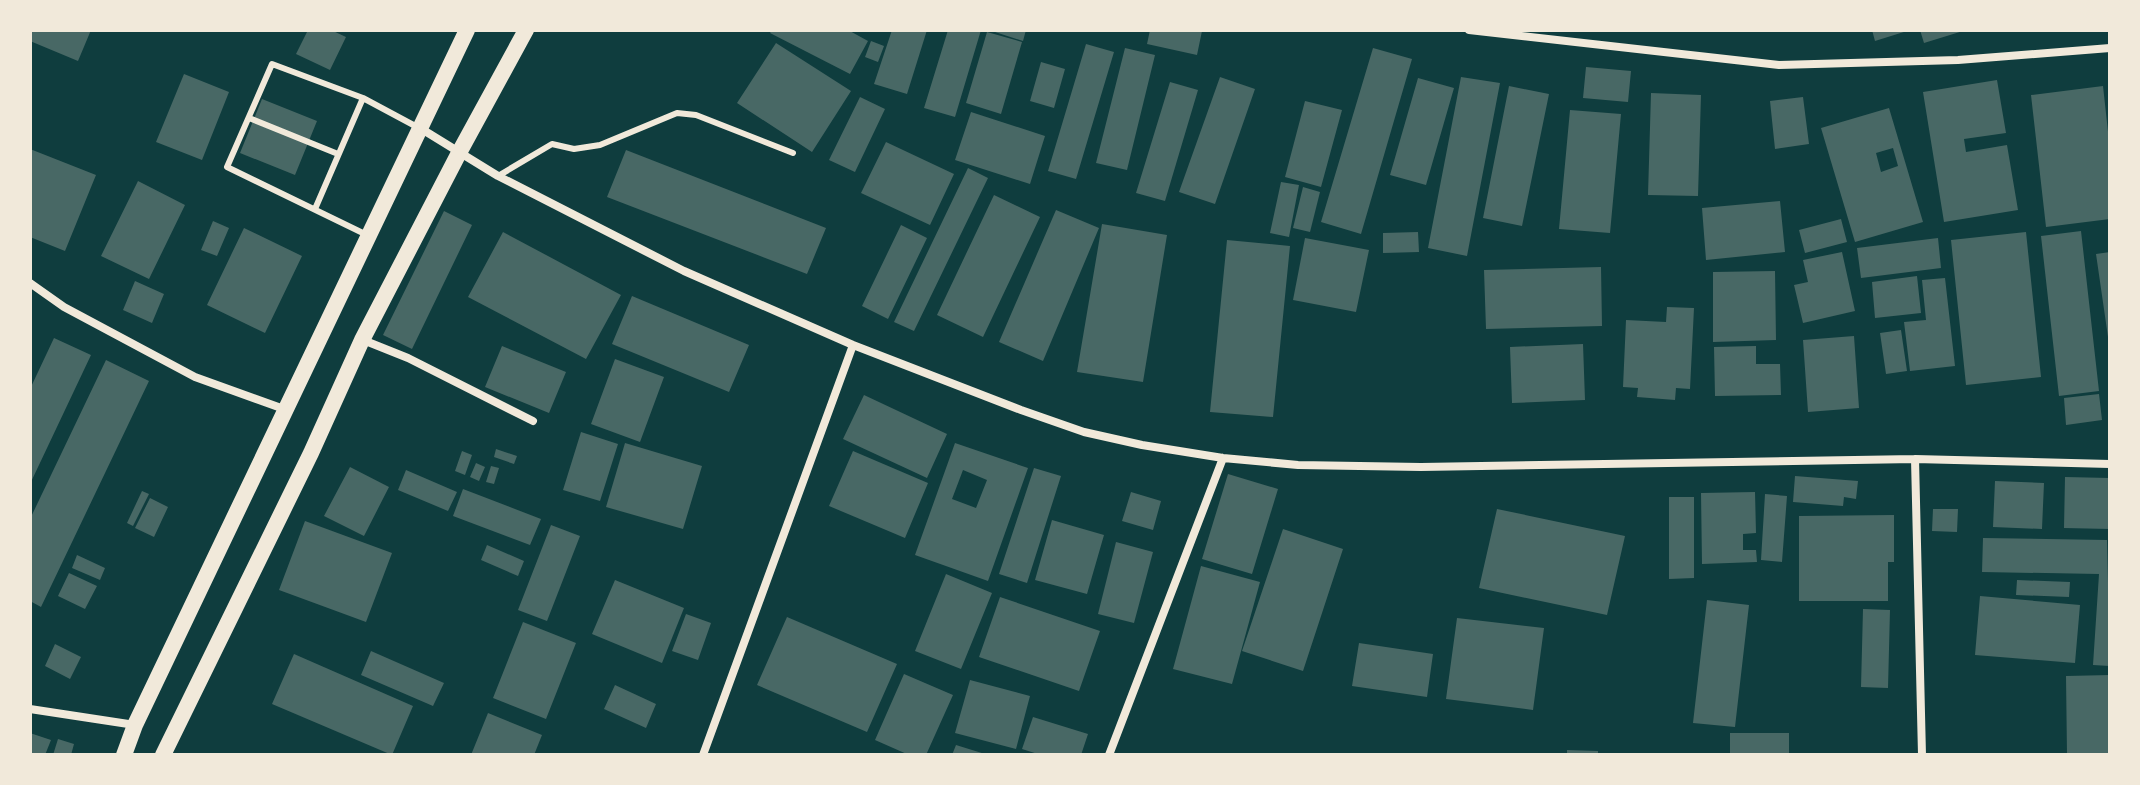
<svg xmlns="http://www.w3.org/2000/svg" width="2140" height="785" font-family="Inter,sans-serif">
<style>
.building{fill:#486865;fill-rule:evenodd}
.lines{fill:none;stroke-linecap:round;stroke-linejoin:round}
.service{stroke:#f1e9da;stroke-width:6}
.minor{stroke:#f1e9da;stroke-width:8}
.secondary{stroke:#f1e9da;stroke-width:16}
</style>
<rect width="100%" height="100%" fill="#0f3d3e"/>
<path class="building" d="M30 30H91L78 61 30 41Z
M308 30H331L346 37 330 70 296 54Z
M772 30H848L868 41 850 74 770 33Z
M892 30H927L907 94 874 84Z
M948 30H981L955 117 924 108Z
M989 30H1026L1023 41Z
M1150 30 1202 31 1197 55 1147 44Z
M1872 30H1907V31L1875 41Z
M1920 30H1963V31L1924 43Z
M987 32 1022 42 1001 114 966 103Z
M871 41 884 46 878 62 865 57Z
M776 43 851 91 812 152 737 103Z
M1086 44 1114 52 1076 179 1048 171Z
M1125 48 1155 55 1127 170 1096 163Z
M1373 48 1412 59 1361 234 1321 222Z
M1041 62 1065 69 1054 108 1030 101Z
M1586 67 1631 71 1628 102 1583 98Z
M184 74 229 92 202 160 156 142Z
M1220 77 1255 89 1215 204 1179 192Z
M1461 77 1500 83 1467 256 1428 248Z
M1418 78 1454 88 1426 185 1390 175Z
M1997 80 2006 133 1964 139 1966 152 2007 145 2018 210 1944 222 1923 92Z
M1170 82 1198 90 1165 201 1136 193Z
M1509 86 1549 94 1522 226 1483 218Z
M2103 86 2110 150V219L2046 227 2031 95Z
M1651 93 1701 95 1698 196 1648 195Z
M860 97 885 109 855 172 829 160Z
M1803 97 1809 144 1775 149 1770 101Z
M262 99 317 121 295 175 240 153Z
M1305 101 1342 110 1321 187 1285 177Z
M1889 108 1923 222 1855 242 1821 128ZM1893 148 1898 166 1881 172 1876 153Z
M1570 110 1621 114 1610 233 1559 229Z
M971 112 1045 136 1030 184 955 160Z
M886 142 954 174 930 225 861 193Z
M30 149 96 175 65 251 30 237Z
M626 150 826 228 807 274 607 197Z
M968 168 988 178 914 331 894 322Z
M138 181 185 205 149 279 101 256Z
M1281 182 1299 185 1289 237 1270 233Z
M1303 187 1320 192 1310 232 1293 228Z
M994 195 1040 217 983 337 937 315Z
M1780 201 1785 252 1706 260 1702 208Z
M1056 210 1099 228 1043 361 999 342Z
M444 211 472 225 412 349 383 335Z
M1841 219 1847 242 1805 253 1799 230Z
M213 221 229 228 217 256 201 250Z
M1102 224 1167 235 1143 382 1077 372Z
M901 225 927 238 888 319 862 306Z
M244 228 302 256 265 333 207 305Z
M2081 231 2099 391 2059 396 2041 236Z
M503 232 621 295 586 359 468 297Z
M1418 232 1419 252 1383 253V233Z
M2026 232 2041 377 1966 385 1951 240Z
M1305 238 1369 250 1356 312 1293 300Z
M1938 238 1941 268 1861 278 1857 248Z
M1227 240 1290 246 1273 417 1210 412Z
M1842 252 1855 311 1803 323 1794 285 1808 282 1803 260Z
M2110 252V337H2108L2096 254Z
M1601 267 1602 326 1486 329 1484 270Z
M1775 271 1776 340 1713 342V272Z
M1917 276 1921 313 1875 318 1872 282Z
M1945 278 1955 366 1910 371 1904 322 1926 320 1922 280Z
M135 281 164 294 152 323 123 310Z
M632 296 749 345 729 392 612 344Z
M1667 307 1694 308 1690 389 1676 388 1675 400 1637 397 1638 388 1623 387 1626 320 1666 322Z
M1901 330 1907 371 1886 374 1880 333Z
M1854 336 1859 408 1808 412 1803 340Z
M54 338 91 355 30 484V389Z
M1583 344 1585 400 1512 403 1510 347Z
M502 346 566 372 549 413 485 387Z
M1756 346V364H1780L1781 395 1715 396 1714 347Z
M615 359 664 377 640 442 591 424Z
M106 360 149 381 41 607 30 601V519Z
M2099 394 2102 420 2066 425 2064 398Z
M864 395 947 434 927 478 843 439Z
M581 432 618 444 600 501 563 490Z
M625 443 702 466 683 529 606 507Z
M955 443 1028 468 988 581 915 555ZM963 470 987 480 976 508 952 499Z
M496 449 517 456 514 464 494 457Z
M462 451 472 455 465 475 455 471Z
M853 451 928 483 905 538 829 506Z
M476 463 485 467 479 481 470 477Z
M491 466 499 468 494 484 486 482Z
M350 467 389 487 364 536 324 516Z
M1034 468 1061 476 1027 583 999 574Z
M406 470 457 492 448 511 398 490Z
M1228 474 1278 489 1252 574 1202 559Z
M1795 476 1858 481 1856 499 1844 497 1843 506 1793 502Z
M2065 477 2110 478V529L2064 528Z
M1995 481 2044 483 2042 529 1993 527Z
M463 489 541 519 530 545 453 516Z
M142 491 149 494 133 526 127 523Z
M1131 492 1161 501 1153 530 1122 521Z
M1755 492 1756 533 1743 534V550H1756L1757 562 1702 564 1701 493Z
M1765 494 1787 496 1782 562 1761 560Z
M1669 497H1694V578L1669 579Z
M150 498 168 507 154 537 135 528Z
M1497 509 1625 536 1607 615 1479 588Z
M1933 509H1958L1957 532 1932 531Z
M1894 515V562H1888V601H1799V516Z
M1052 520 1104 535 1087 594 1035 580Z
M305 521 392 553 366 622 279 590Z
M551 525 580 536 547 621 518 610Z
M1283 529 1343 549 1303 671 1242 651Z
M1983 538 2107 540 2110 666 2093 665 2099 574 1982 572Z
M1116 542 1153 552 1134 623 1098 614Z
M487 545 524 561 518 576 481 560Z
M77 555 105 568 100 580 72 568Z
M1201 566 1260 582 1232 684 1173 669Z
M69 573 97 586 85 609 58 596Z
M946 574 992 593 961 669 915 651Z
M615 580 684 608 662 663 592 634Z
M2017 580 2070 582 2069 597 2016 595Z
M1980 596 2080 605 2075 663 1975 655Z
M1000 597 1100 631 1079 691 979 657Z
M1707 600 1749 605 1735 727 1693 723Z
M1863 609 1890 610 1888 688 1861 687Z
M686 614 711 623 698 660 672 651Z
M787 617 897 664 867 732 757 685Z
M1457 618 1544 628 1533 710 1446 699Z
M523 622 576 643 546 719 493 698Z
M1359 643 1433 654 1427 697 1352 686Z
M55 644 81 657 70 679 45 666Z
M371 651 444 683 433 706 361 675Z
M294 654 413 706 392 755 272 704Z
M904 674 953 695 926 755H909L875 740Z
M2110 675V755H2067L2066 676Z
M970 680 1030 696 1016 749 955 733Z
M615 685 656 704 646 728 604 709Z
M488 713 542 735 534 755H471Z
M1033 717 1088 734 1081 755H1041L1022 749Z
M30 733 51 740 45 755 30 754Z
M1730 733H1789V755H1730Z
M58 739 74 744 71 755H53Z
M956 745 985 754V755H952Z
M1567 750 1598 751V755H1567Z"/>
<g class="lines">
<path class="service" d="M249 118 338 154
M498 176 552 144 574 149 600 145 677 113 696 115 793 153
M315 209 363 98
M367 235 227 167 272 64 363 98 419 128"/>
<path class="minor" d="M1469 30 1779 65 1958 60 2110 48
M420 128 498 176 684 271 853 345 1021 410 1084 432 1142 445 1223 458 1298 465 1421 467 1915 459 2110 464
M30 283 64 307 195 377 284 409
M363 340 408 358 533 421
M1915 459 1922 755
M30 709 135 725
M703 755 853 345
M1109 755 1223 458"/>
<path class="secondary" d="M124 755 135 725 467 30
M163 755 311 453 362 340 460 151 526 30"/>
</g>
<rect width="2140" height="785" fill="none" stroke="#f1e9da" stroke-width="64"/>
</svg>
